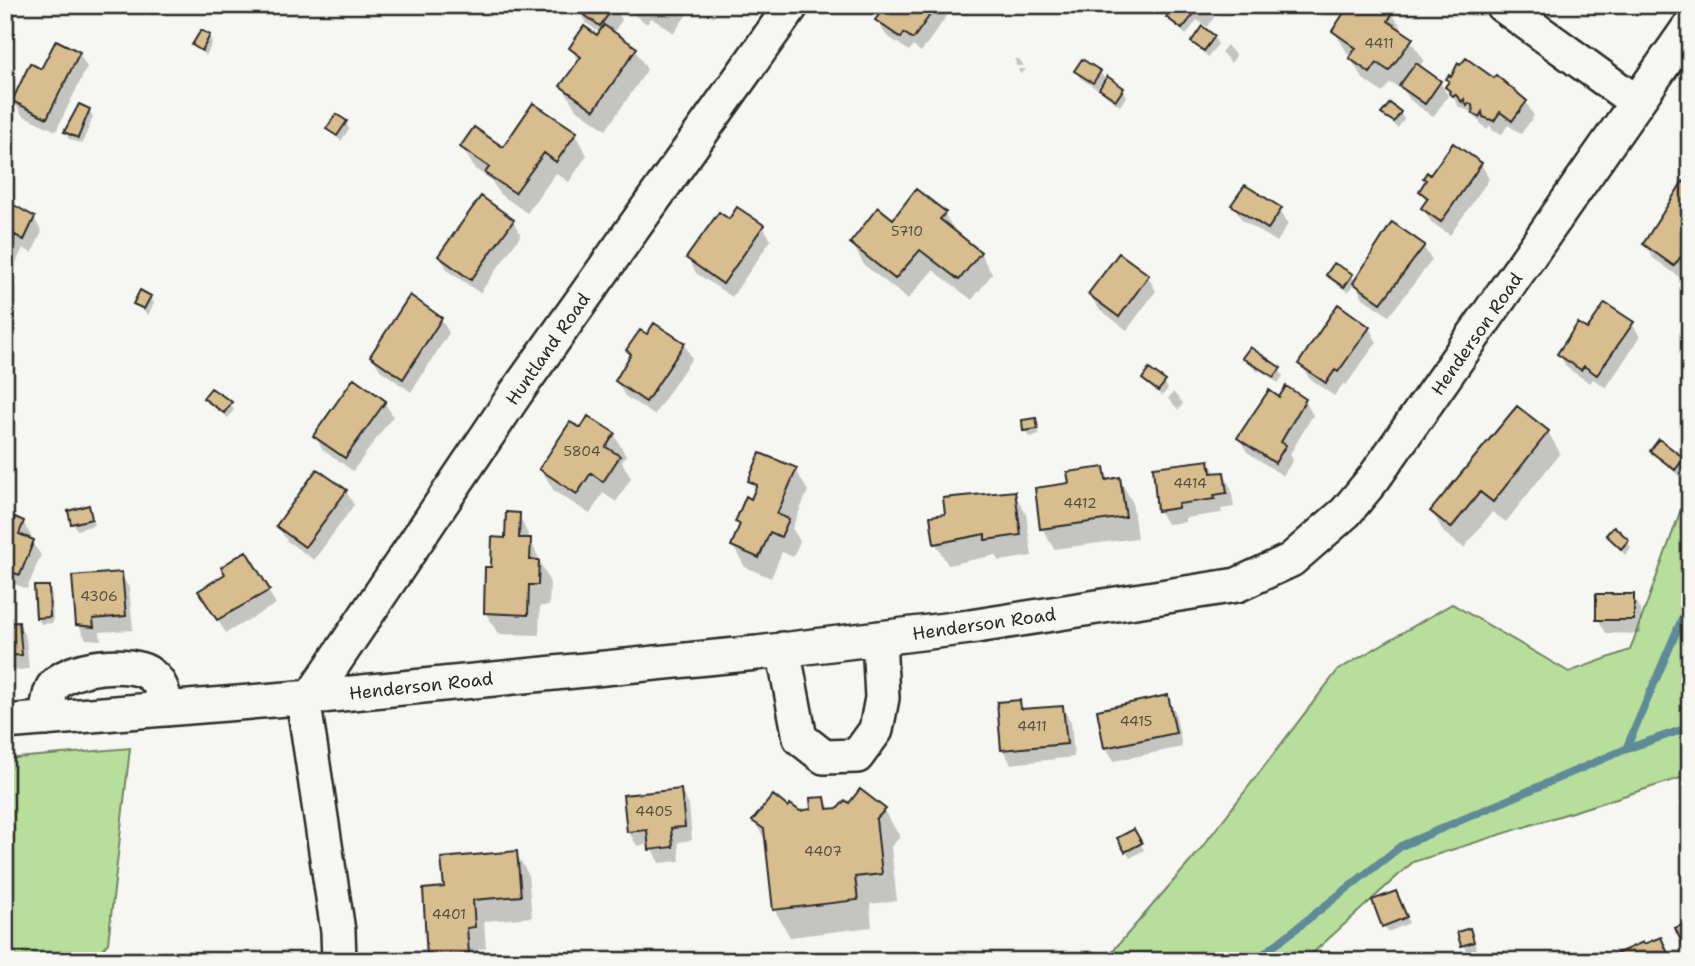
<svg xmlns="http://www.w3.org/2000/svg" width="1695" height="966" font-family="'Shantell Sans',sans-serif">
<style>
.green{fill:#b7df9b;stroke:#718563;stroke-width:2}
.shadow{fill:#0003}
.lines{fill:none;stroke-linecap:round;stroke-linejoin:round}
.stream{stroke:#5e8a98;stroke-width:8}
.building{fill:#d8be8e;stroke:#2b2b2b;stroke-width:2}
.minor-casing{stroke:#2b2b2b;stroke-width:38}
.minor{stroke:#f6f6f2;stroke-width:33}
.labels{text-anchor:middle;dominant-baseline:central;stroke-width:6;stroke-linejoin:round;paint-order:stroke}
.number-label{font-size:14px;fill:#565044}
.street-label{font-size:18px;fill:#2b2b2b;stroke:#f6f6f2}
</style>
<rect width="100%" height="100%" fill="#f6f6f2"/>
<filter id="ink" filterUnits="userSpaceOnUse"><feTurbulence type="fractalNoise" baseFrequency=".0143" numOctaves="2"/><feDisplacementMap in="SourceGraphic" scale="14" xChannelSelector="R" yChannelSelector="G"/><feConvolveMatrix kernelMatrix="1 2 1 2 8 2 1 2 1" color-interpolation-filters="sRGB"/></filter>
<g filter="url(#ink)">
<path class="green" d="M1690 494V775L1413 862 1304 961H1104L1196 855 1338 670 1452 604 1569 672 1630 650 1683 504Z
M130 748 108 943 93 961H5V759Z"/>
<path class="shadow" d="M575 5 614 6 622 20 613 33 635 49 647 70 606 130 575 108 563 87 579 63 571 48 600 33 586 23Z
M621 5H693L674 33 651 18 647 24Z
M888 5H958L954 11 952 9 921 52 913 46 909 51 886 35 877 21Z
M1177 5H1223L1207 27 1197 20 1186 35 1168 17Z
M1299 5H1319L1313 15Z
M1620 5H1638L1632 14Z
M1392 14 1424 60 1419 67 1440 82 1448 96 1433 117 1410 100 1403 89 1390 83 1383 93 1363 79 1334 31Z
M209 37 212 43 206 56 194 45Z
M1214 37 1218 44 1208 57 1193 42Z
M1227 45 1236 56 1231 63 1221 52Z
M79 53 87 67 56 131 22 115 14 101 42 71Z
M1015 59H1019L1024 66H1016Z
M1466 60 1526 102 1534 116 1521 134 1508 125 1502 134 1493 131 1490 125 1487 130 1469 111 1459 107 1447 87 1448 79H1452L1458 66Z
M1018 69H1026V70L1020 74Z
M1076 71 1100 72 1104 78 1097 89 1080 78Z
M1100 87 1123 89 1127 96 1120 106 1105 95Z
M89 110 93 117 82 144 69 139 65 132 71 117 75 119Z
M1400 113 1404 119 1398 128 1384 114Z
M346 122 349 129 341 141 328 129Z
M575 134 587 155 569 182 556 173 527 213 500 194 491 180 475 169 462 147 504 149Z
M1481 164 1489 179 1450 235 1431 222 1423 208 1427 202 1421 191 1427 182 1425 178Z
M1684 184 1690 189V269L1682 279 1653 258 1645 244Z
M5 203 34 218 42 232 32 253 23 248 9 278 5 276Z
M1233 205 1280 210 1288 224 1277 242 1242 220Z
M944 213 957 235 980 253 992 274 972 300 933 270 908 299 864 265 852 243 893 221Z
M513 221 521 235 480 293 448 271 440 257Z
M729 221 763 226 771 240 732 297 696 273 688 258Z
M1423 246 1432 260 1389 316 1363 298 1355 283 1348 292 1332 281 1328 275H1351L1356 283Z
M1119 255 1148 277 1156 291 1127 330 1099 309 1090 295Z
M150 297 154 303 148 315 135 304Z
M1339 306 1369 328 1377 342 1346 385 1344 383 1334 396 1309 378 1301 364Z
M441 319 449 333 411 392 380 370 372 356Z
M1632 323 1640 337 1606 388 1593 379 1590 383 1567 368 1559 354 1587 331Z
M647 336 684 344 692 358 654 415 625 396 617 382 632 357 628 350Z
M1244 358 1279 369 1283 376 1278 383 1260 370 1258 372Z
M1144 379 1164 382 1168 389 1162 396Z
M1173 392 1183 403 1179 410 1168 399Z
M205 398 230 404 234 410 228 418Z
M1279 399 1305 401 1313 415 1290 454 1293 460 1283 476 1247 452 1239 438Z
M384 402 393 416 353 471 323 450 315 436Z
M1035 420 1040 435 1029 437 1025 430Z
M581 431 614 434 626 456 622 462 631 478 616 502 603 493 590 514 554 491 541 469Z
M1548 432 1560 453 1506 522 1492 512 1464 548 1444 533 1432 511Z
M1652 452 1683 459 1687 466 1679 476Z
M1209 462 1216 474 1223 473 1231 488 1234 507 1221 509 1222 513 1185 518V522L1167 524 1159 510Z
M1103 469 1110 481 1119 479 1132 501 1137 538 1054 549 1042 528 1071 485Z
M796 470 808 491 792 528 800 541 793 557 782 552 771 578 745 567 733 546 740 528 737 522 756 491 750 481Z
M346 491 354 505 314 560 287 541 278 526Z
M1014 493 1026 514 1032 556 999 561 996 555 948 565 936 544 932 518Z
M88 507 94 525 77 530 73 523Z
M519 515 550 583 549 606H540L539 635 498 634 486 613 493 569Z
M23 522 31 536 30 540 41 555 27 589 5 580V531L10 532Z
M1608 535 1628 541 1631 548 1625 555Z
M246 553 276 604 226 633 208 605 227 575Z
M121 574 129 588 133 630 100 632 101 640 86 639 78 624Z
M48 588 52 594 53 623 41 624 37 617Z
M1633 596 1641 610V634L1606 633 1598 619Z
M18 624 26 638 29 669 5 671V625Z
M1167 697 1175 711 1182 747 1114 761 1106 747Z
M1019 701 1024 710 1062 707 1071 722 1074 757 1011 764 1003 750Z
M681 791 689 805 692 840 678 842 680 861 659 863 650 844 637 846 629 832Z
M824 799 831 810 850 805 884 810 900 837 891 847 897 901 870 904 872 927 790 937 774 909 767 843 754 821 788 810 813 811Z
M1133 831 1144 850 1130 858 1119 839Z
M516 853 528 874 532 917 484 921 486 948 478 949 479 961H430L429 958 446 888Z
M1399 899 1409 923 1388 932 1384 926Z
M1469 930 1477 949 1467 952 1463 945Z"/>
<g class="lines">
<path class="stream" d="M1626 749 1690 600
M1255 961 1401 846 1626 749 1690 727"/>
</g>
<path class="building" d="M577 5H615L600 26 576 9Z
M886 5H937L913 39 904 33 901 38 875 20Z
M1175 5H1182L1194 14 1182 29 1166 17Z
M1349 5H1383L1393 12 1388 21 1413 38 1389 71 1377 63 1370 73 1349 58 1356 48 1332 31Z
M604 25 637 48 594 110 560 86 581 57 569 48 584 26 597 35Z
M1202 26 1215 36 1204 51 1191 42Z
M201 30 210 35 202 51 192 45Z
M56 40 80 52 47 118 12 101 30 63 41 69Z
M1466 58 1494 78 1496 75 1527 101 1512 121 1500 112 1494 121 1483 117 1482 112 1479 117 1473 113 1472 105 1469 103 1467 106 1464 99 1462 102 1455 94 1453 96 1449 93 1450 91 1445 87 1449 81 1446 79 1449 75 1451 77 1458 63 1460 65Z
M1082 59 1101 71 1093 83 1074 71Z
M1416 63 1441 81 1425 104 1399 86Z
M1107 76 1124 88 1116 100 1099 89Z
M533 103 577 132 556 162 544 153 515 193 485 173 489 167 460 147 474 127 503 147Z
M1390 103 1401 112 1394 122 1381 114Z
M79 104 90 109 78 138 64 132Z
M336 114 347 121 337 136 326 129Z
M1453 143 1482 163 1441 222 1421 208 1428 198 1419 191 1426 180 1423 178 1427 172 1430 175Z
M1683 181 1690 190V244L1674 266 1643 244Z
M1245 185 1282 208 1268 229 1231 205Z
M916 189 946 212 940 219 981 252 959 280 920 250 895 279 850 243 878 207 893 219Z
M481 196 514 220 471 280 438 256Z
M5 200 35 217 24 240 15 235 5 256Z
M737 207 764 225 723 284 686 258 719 212 729 219Z
M1392 222 1425 245 1381 303 1353 283Z
M1119 253 1149 275 1119 317 1088 294Z
M1334 263 1353 274 1344 287 1326 275Z
M140 290 151 296 144 309 133 304Z
M410 295 442 318 403 379 370 356Z
M1605 303 1634 322 1597 375 1584 366 1581 370 1557 354 1578 323 1587 329Z
M1338 304 1370 327 1338 372 1335 370 1326 383 1298 364Z
M654 323 685 343 646 402 615 381 631 354 626 350 640 330 647 334Z
M1250 347 1281 368 1274 377 1242 358Z
M1149 369 1166 381 1158 391 1142 379Z
M354 378 386 401 345 458 313 436Z
M1286 386 1306 399 1281 442 1286 445 1275 463 1237 438 1269 390 1279 397Z
M211 388 232 402 224 413 203 398Z
M1517 406 1549 431 1493 502 1480 492 1451 528 1430 511Z
M588 416 615 433 606 447 620 456 603 482 591 473 577 494 539 469 570 422 581 428Z
M1036 418 1038 429 1023 431 1022 420Z
M1659 439 1684 458 1675 470 1650 451Z
M760 453 797 468 777 514 789 519 781 537 770 532 759 558 731 546 740 524 735 522 746 496 751 499 757 485 748 481Z
M1209 460 1211 473 1224 472 1227 493 1214 495 1215 499 1178 504V508L1157 511 1153 467Z
M1104 467 1106 480 1120 477 1126 517 1040 529 1035 488 1069 483 1067 472Z
M317 469 347 490 305 547 276 526Z
M1015 491 1021 535 985 540V534L934 544 930 516 945 514 943 498Z
M89 505 92 519 71 524 68 511Z
M506 512 520 513 519 538H531L530 560H539L538 585H529L528 615 484 613 485 567H491L492 537 505 538Z
M15 517 24 521 19 534 34 540 20 575 5 570V528L9 530Z
M1614 526 1629 540 1621 549 1606 535Z
M246 551 270 590 217 620 198 591 225 574 221 567Z
M122 572 126 616 93 619 94 627 76 625 72 576Z
M34 586H49L50 617 36 618Z
M1596 594H1634V620H1596Z
M19 622 22 655 5 656V623Z
M1168 695 1176 733 1104 748 1097 710Z
M1020 700 1021 709 1063 706 1067 744 1001 750 997 702Z
M681 789 685 827 671 828 673 847 649 850 647 830 627 832 623 795Z
M860 789 886 809 876 819 882 874 855 877 858 900 773 910 764 829 752 821 773 795 788 807 790 804 800 811 811 809 810 798 825 797 827 809 838 808 845 800 849 803Z
M1134 829 1142 843 1125 852 1117 838Z
M517 851 521 896 473 900 475 927 467 928 469 954 427 958 423 889 444 887 441 858Z
M1396 891 1407 917 1382 927 1372 900Z
M1690 921V960L1675 928Z
M1470 928 1474 942 1461 946 1457 932Z
M1661 937 1671 961H1600L1643 942 1644 944Z"/>
<g class="lines">
<defs>
<path id="minor" d="M1502 5 1636 102
M783 649 800 738 824 757 857 756 876 730 882 698 879 638
M311 697 516 393 792 5
M303 698 338 931 339 961
M46 719C48 710 48 695 53 687 68 666 132 659 151 675 162 683 164 697 167 709
M5 722 311 697 757 653 970 627 1237 585 1291 560 1346 512 1374 478 1690 26"/>
</defs>
<use href="#minor" class="minor-casing"/>
<use href="#minor" class="minor"/>
</g>
</g>
<g class="labels">
<g class="number-label">
<text x="1379" y="43">4411</text>
<text x="907" y="231">5710</text>
<text x="582" y="451">5804</text>
<text x="1190" y="483">4414</text>
<text x="1080" y="503">4412</text>
<text x="99" y="596">4306</text>
<text x="1136" y="721">4415</text>
<text x="1032" y="726">4411</text>
<text x="654" y="811">4405</text>
<text x="823" y="851">4407</text>
<text x="449" y="914">4401</text>
</g>
<g class="street-label">
<text transform="translate(1477 334) rotate(-55)">Henderson Road</text>
<text transform="translate(548 349) rotate(-55)">Huntland Road</text>
<text transform="translate(984 624) rotate(-8)">Henderson Road</text>
<text transform="translate(421 686) rotate(-6)">Henderson Road</text>
</g>
</g>
<rect width="1695" height="966" fill="none" stroke="#f6f6f2" stroke-width="28"/>
<rect x="14" y="14" width="1667" height="938" fill="none" stroke="#2b2b2b" stroke-width="2.5" filter="url(#ink)"/>
</svg>
